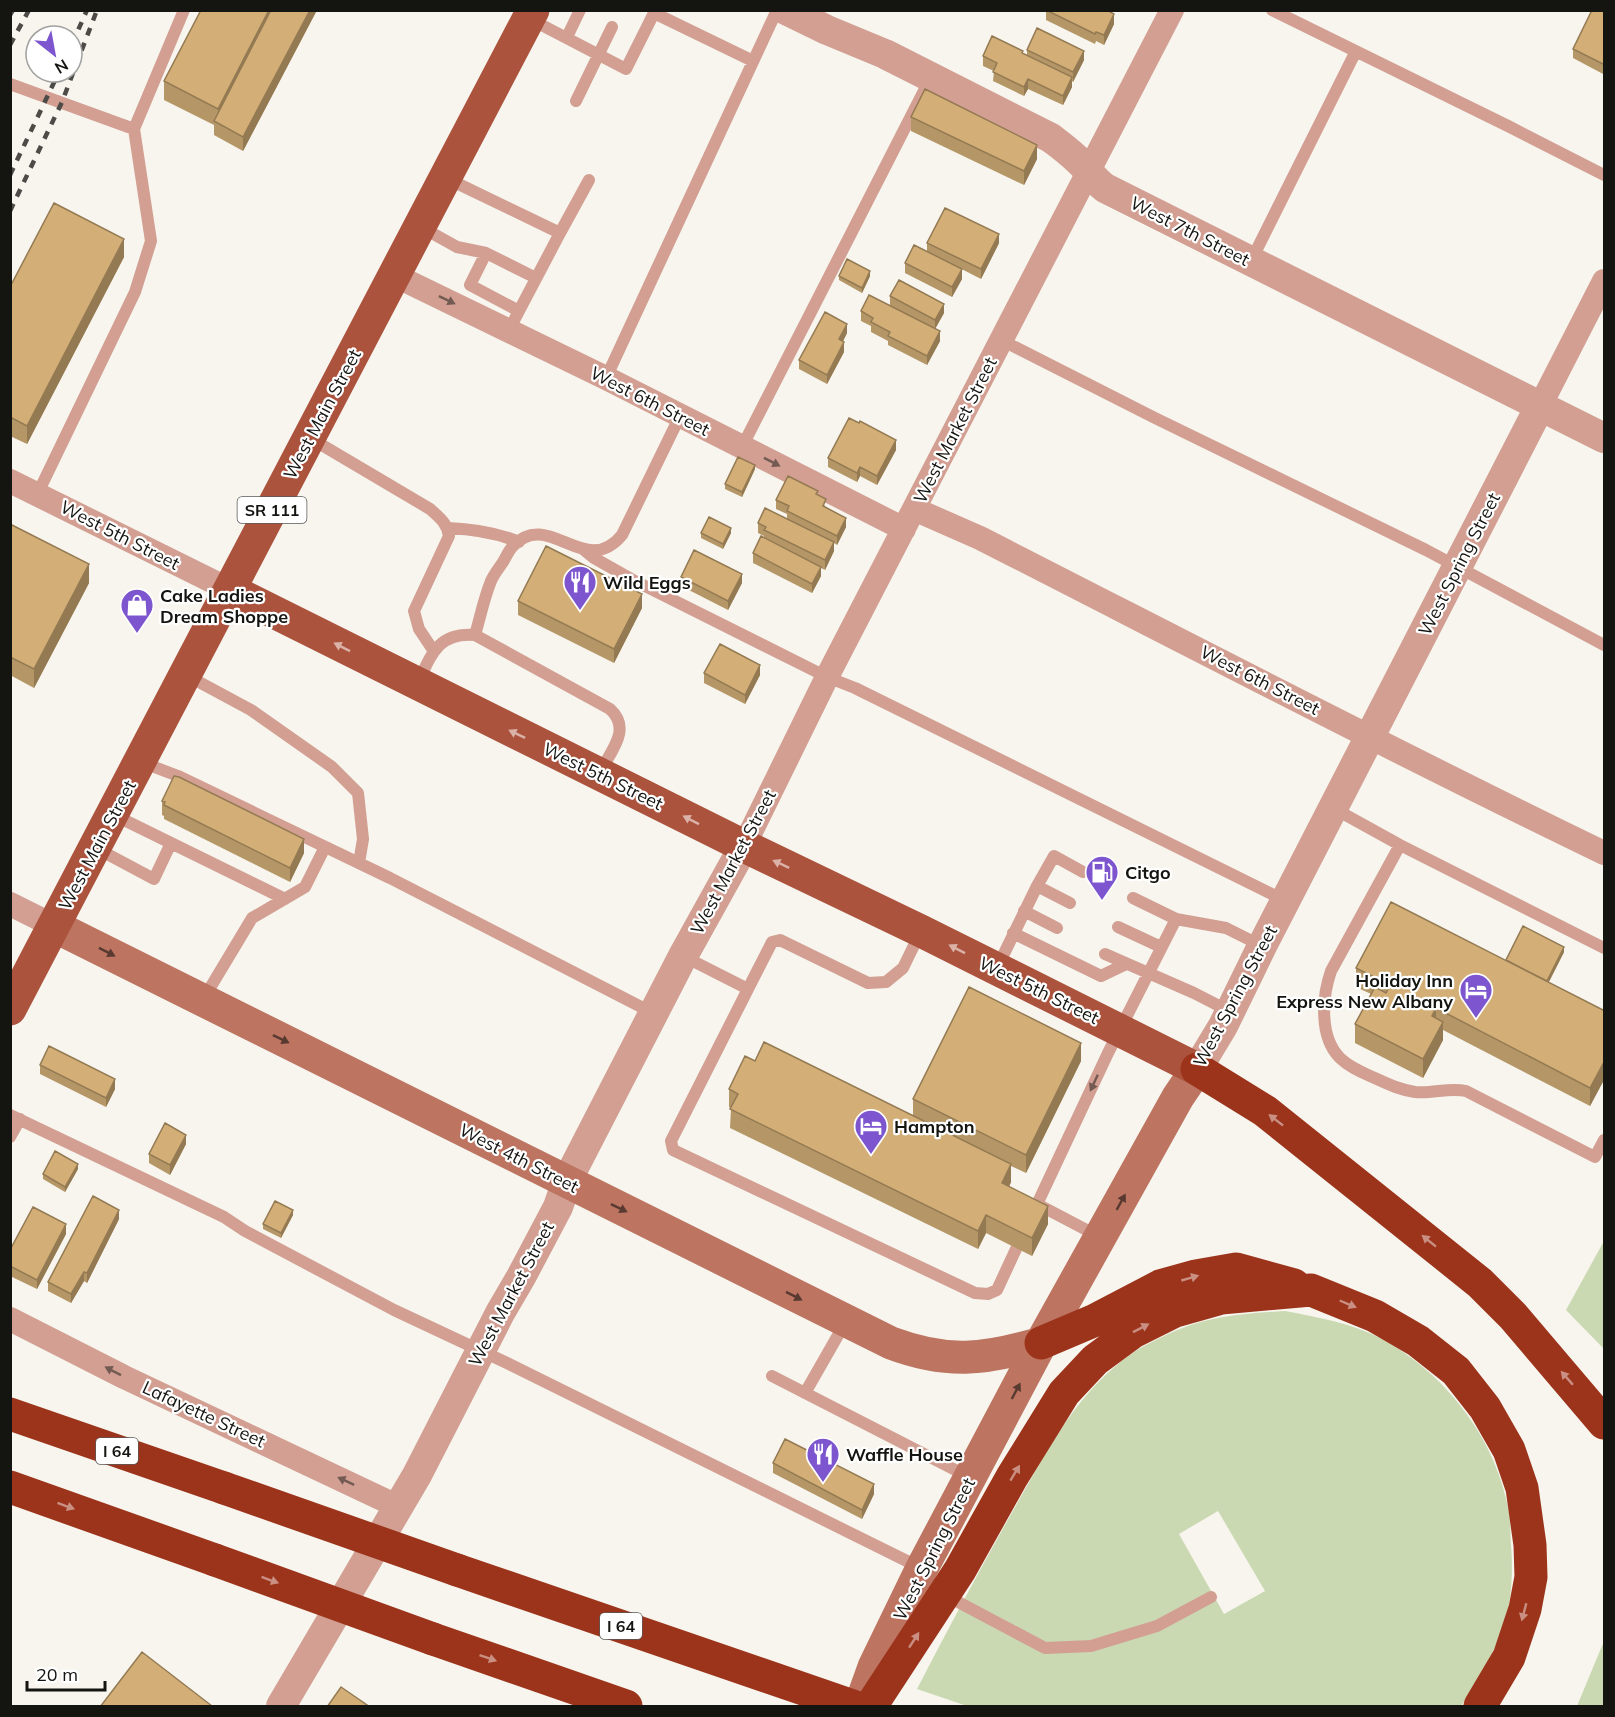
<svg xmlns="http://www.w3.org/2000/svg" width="1615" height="1717" font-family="Mulish,sans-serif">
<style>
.green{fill:#cbd9b3;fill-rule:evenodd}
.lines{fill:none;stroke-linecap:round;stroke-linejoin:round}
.service{stroke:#d29f92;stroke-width:12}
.minor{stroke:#d29f92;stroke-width:24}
.tertiary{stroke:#d29f92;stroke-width:30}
.secondary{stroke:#bd7461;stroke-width:33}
.primary{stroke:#ac533e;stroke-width:33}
.motorway{stroke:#9c341b;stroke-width:33}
.rail{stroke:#4c4b47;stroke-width:4.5;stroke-dasharray:8 8;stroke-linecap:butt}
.motorway-bridge{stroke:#9c341b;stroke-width:33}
.wall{fill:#b59666}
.shaded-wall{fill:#947a53}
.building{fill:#d3af77;stroke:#947a53;stroke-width:1.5}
.oneway{fill:#735a52}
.oneway2{fill:#dab2a8}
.oneway3{fill:#583a31}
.oneway4{fill:#c98f82}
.labels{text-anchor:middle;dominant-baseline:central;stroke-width:4.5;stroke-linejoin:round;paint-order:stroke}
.shield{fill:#fff;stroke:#5a5a58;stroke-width:1.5}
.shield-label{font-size:16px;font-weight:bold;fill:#141411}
.street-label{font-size:18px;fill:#141411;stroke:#fff}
.poi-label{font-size:18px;font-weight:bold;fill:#141411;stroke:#fff;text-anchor:start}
</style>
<rect width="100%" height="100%" fill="#f7f5ee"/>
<path class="green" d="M1604 1241V1349L1566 1310Z
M1285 1311C1321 1318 1357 1324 1389 1343 1450 1379 1497 1442 1509 1513 1511 1523 1510 1534 1511 1545 1513 1566 1512 1601 1505 1622 1495 1652 1478 1680 1461 1706H967L917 1689C948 1629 980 1569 1014 1509 1049 1448 1077 1390 1137 1350 1145 1345 1154 1341 1162 1337 1205 1316 1238 1314 1285 1311ZM1218 1511 1265 1591 1224 1614 1179 1534Z
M1604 1641V1706H1577Z"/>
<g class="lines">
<path class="service" d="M1272 10 1510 127 1604 175
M530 19 626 69 654 13 753 61
M567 37 580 10
M10 84 134 129
M576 101 612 27
M446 178 560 233 509 330
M421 227 457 247 486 253 470 285 519 311
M560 233 589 180
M486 253 536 278
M1251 261 1356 51
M1001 340 1155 418 1426 550 1604 645
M606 378 777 10
M310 438 430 509C440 518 447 523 449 536L414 611 419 629 433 650
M742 447 931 77
M37 495 135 292 151 241 134 129 184 10
M448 528C473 529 495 532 519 542
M583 549 594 558 633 580 827 677 855 688 1284 900
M475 635C480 618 484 598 491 581 494 574 499 568 503 562 506 557 509 550 513 546 549 508 585 580 622 535L680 416
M186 675 251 710 332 767 358 793 363 839 359 863
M418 683C431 655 438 632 475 635L610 709C632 729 611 751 600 772
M141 762 178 776 390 878 653 1013
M1333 808 1400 845 1604 948
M114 815 285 899
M1400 845 1331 971C1322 997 1319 1037 1340 1058 1350 1068 1364 1073 1377 1079 1390 1085 1401 1090 1415 1092 1433 1094 1449 1087 1466 1091L1595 1157 1604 1140
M96 848 154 879 171 843
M1037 886 1070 903
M1133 898 1176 919
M1024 911 1057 928
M1118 927 1161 947
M1013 933 1101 976 1126 964
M1105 954 1194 993 1229 1011
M683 956 748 989 772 942 780 940 868 983 886 982 903 968 920 933
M997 968 1037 886 1054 856 1083 872
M748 989 671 1141 673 1150 975 1293 988 1294 997 1290 1023 1234
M204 998 252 918 305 887 325 847
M10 1115 224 1217 245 1231 394 1310 507 1363 921 1568
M10 1137 20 1119
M1037 1204 1100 1237
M1032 1215 1108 1053 1176 919 1226 928 1262 946
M772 1376 969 1477
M805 1393 845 1323
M945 1595 1045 1648 1091 1646 1157 1626 1211 1597"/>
<path class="minor" d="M394 275 606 378 904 529
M1540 406 1604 281
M10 481 230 590
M914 509 980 538C1188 644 1395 752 1604 853
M744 846 827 677 1172 10
M10 904 54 926
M10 1319 124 1377 399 1507"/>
<path class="tertiary" d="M786 10 827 30 885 54 1051 138C1064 148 1078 158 1088 171 1094 178 1097 182 1105 188L1604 438
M1197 1069 1223 1026 1262 946 1540 406
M281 1706 417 1475 500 1313 521 1277 558 1207 567 1181 683 956 744 846"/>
<path class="secondary" d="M54 926 891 1343C947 1364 984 1360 1041 1343
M860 1706 874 1667 922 1568 1041 1343 1178 1097 1197 1069"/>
<path class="primary" d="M230 590 744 846 921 931 1197 1069
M10 1009 533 10"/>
<path class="motorway" d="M1197 1069 1265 1111 1480 1283 1513 1316 1604 1423
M1041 1343 1093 1321 1160 1286 1196 1276 1236 1269 1294 1285
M10 1414 224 1488
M10 1487 215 1560
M457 1570 853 1706
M433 1639 626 1706
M871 1706 960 1570 1012 1477 1064 1393 1095 1360 1133 1332 1175 1311 1221 1298 1311 1290 1375 1316 1418 1341 1456 1371 1485 1408 1509 1450 1522 1488 1530 1545 1531 1577 1525 1609 1509 1657 1480 1706"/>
<path class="rail" d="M10 15 13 10
M72 44 87 10
M10 45 29 10
M10 175 59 72
M10 211 62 102 97 10"/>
<path class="motorway-bridge" d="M224 1488 457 1570
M215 1560 433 1639"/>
</g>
<path class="wall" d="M201 10H317L243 151 214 135V125L164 100V81Z
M1046 10H1108L1114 24 1104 45 1096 41 1095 44 1046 20Z
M1605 10V75L1573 58V49Z
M1027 50 1084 60 1073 82 1072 81V87L1063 105 1028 89 1024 96 993 81 994 71 983 66V56L1023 54 1027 56Z
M911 117 1037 159 1024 185 911 131Z
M927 243H999L981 279 942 259 962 279 952 297 905 273V263L927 252Z
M124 257 27 444 10 436V287Z
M839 276H870L862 293 839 280Z
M890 296 944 313 935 329 940 341 927 365 888 345V341L871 332V326L861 321V311L890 306Z
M847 333 843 341 844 352 827 384 799 369V360Z
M896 450 877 485 860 476 857 482 828 467V458Z
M755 469 742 497 725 489V484Z
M818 494 826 508 846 527 837 545 834 543V551L825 570 821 568V576L812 593 753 563V553L764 538V536L758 533V523L787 518V514L776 509V500Z
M10 524 89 583 34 688 10 675Z
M701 533H731L723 549 701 538Z
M681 577 742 583 728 610 681 586Z
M518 601 642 608 614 663 518 615Z
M704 673 760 675 745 704 704 683Z
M162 801 304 853 290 882 164 819V816L162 815Z
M1564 952 1549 982 1605 1011V1078L1590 1106 1443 1030V1040L1423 1078 1355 1043V1024L1371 994 1356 987V968L1506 960Z
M755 1061 913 1115V1099L1081 1061 1026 1173 1011 1166V1182L1009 1187 1048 1224 1032 1256 986 1233 978 1249 730 1128 731 1108 729 1107V1089Z
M40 1065 115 1089 106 1107 40 1074Z
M186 1144 170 1175 149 1163V1154Z
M78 1169 65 1192 43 1179V1174Z
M293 1215 281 1238 263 1229V1224Z
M119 1219 87 1283 84 1281 71 1303 48 1291V1282Z
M66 1234 37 1289 10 1276V1250Z
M773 1463 874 1494 862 1519 773 1473Z"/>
<path class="shaded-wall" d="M269 10H278L218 124V109Z
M310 10H317L243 151V137Z
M1114 14V24L1104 45V35Z
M1084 51V60L1073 82V72Z
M1072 77V87L1063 105V96Z
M1028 79V89L1024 96V87Z
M1037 145V159L1024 185V171Z
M999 234V243L981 279V269Z
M124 239V257L27 444V426Z
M962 269V279L952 297V287Z
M870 271V276L862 293V288Z
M944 304V313L935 329V320Z
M847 324V333L839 349V339Z
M940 331V341L927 365V356Z
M844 342V352L827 384V375Z
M896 440V450L877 485V476Z
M755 465V469L742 497V492Z
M860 467V476L857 482V473Z
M846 518V527L837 545V536Z
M731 528V533L723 549V544Z
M834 542V551L825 570V560Z
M89 564V583L34 688V669Z
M821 567V576L812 593V584Z
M742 574V583L728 610V601Z
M642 594V608L614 663V649Z
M760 665V675L745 704V695Z
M304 839V853L290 882V868Z
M1564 947V952L1541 997V993Z
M1436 1008V1027L1432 1016Z
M1443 1022V1040L1423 1078V1059Z
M1081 1043V1061L1026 1173V1155Z
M1605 1060V1078L1590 1106V1088Z
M115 1079V1089L106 1107V1098Z
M186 1135V1144L170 1175V1165Z
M78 1164V1169L65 1192V1187Z
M1011 1164V1182L1002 1201V1183Z
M1048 1206V1224L1032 1256V1238Z
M119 1210V1219L87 1283V1273Z
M293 1210V1215L281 1238V1233Z
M986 1215V1233L978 1249V1231Z
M66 1224V1234L37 1289V1280Z
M84 1272V1281L71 1303V1294Z
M874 1484V1494L862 1519V1510Z"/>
<path class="building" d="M201 10H269L218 109 164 81Z
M271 10H310L243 137 214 121Z
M1046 10H1107L1114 14 1104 35 1096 32 1095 34Z
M1592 10H1605V65L1573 49Z
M1037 28 1084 51 1073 72 1027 50Z
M992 36 1023 51 1022 53 1072 77 1063 96 1028 79 1024 87 993 72 997 63 983 56Z
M925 89 1037 145 1024 171 911 117Z
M54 203 124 239 27 426 10 417V287Z
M945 208 999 234 981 269 927 243Z
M914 245 962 269 952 287 905 263Z
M847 259 870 271 862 288 839 276Z
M899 280 944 304 935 320 890 296Z
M869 295 940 331 927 356 888 336 890 332 871 322 873 318 861 311Z
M825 312 847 324 839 339 844 342 827 375 799 360Z
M849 418 859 423 860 421 896 440 877 476 860 467 857 473 828 458Z
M738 457 755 465 742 492 725 484Z
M788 476 818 491 816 494 826 499 823 506 846 518 837 536 787 511 789 506 776 500Z
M765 508 834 542 825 560 764 530 766 527 758 523Z
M709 517 731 528 723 544 701 533Z
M10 524 89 564 34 669 10 657Z
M761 536 821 567 812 584 753 553Z
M546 546 642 594 614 649 518 601Z
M694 550 742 574 728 601 681 577Z
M720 644 760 665 745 695 704 673Z
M174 776 179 777 304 839 290 868 164 805 165 802 162 801Z
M1391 902 1605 1011V1060L1590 1088 1436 1008 1432 1016 1443 1022 1423 1059 1355 1024 1375 987 1386 993 1390 985 1356 968Z
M1523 926 1564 947 1547 981 1506 960Z
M969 987 1081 1043 1026 1155 913 1099Z
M764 1042 1011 1164 1002 1183 1048 1206 1032 1238 986 1215 978 1231 730 1109 738 1094 729 1089 745 1056 755 1061Z
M49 1046 115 1079 106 1098 40 1065Z
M165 1123 186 1135 170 1165 149 1154Z
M55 1151 78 1164 65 1187 43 1174Z
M93 1196 119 1210 87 1273 84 1272 71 1294 48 1282Z
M275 1201 293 1210 281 1233 263 1224Z
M33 1207 66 1224 37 1280 10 1266V1250Z
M785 1439 874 1484 862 1510 773 1463Z
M142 1652 212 1706V1707H100Z
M341 1687 370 1707H327Z"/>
<defs><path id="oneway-solid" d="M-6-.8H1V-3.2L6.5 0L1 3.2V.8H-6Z" transform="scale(1.5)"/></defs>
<g class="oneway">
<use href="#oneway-solid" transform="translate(447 300) rotate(26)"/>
<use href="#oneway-solid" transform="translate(772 462) rotate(27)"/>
<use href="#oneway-solid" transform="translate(1094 1083) rotate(115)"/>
<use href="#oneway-solid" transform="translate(113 1371) rotate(-153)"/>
<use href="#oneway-solid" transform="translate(346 1481) rotate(-155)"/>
</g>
<g class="oneway2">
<use href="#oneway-solid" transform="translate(342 647) rotate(-153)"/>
<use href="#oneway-solid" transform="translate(517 734) rotate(-154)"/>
<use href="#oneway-solid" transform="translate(691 820) rotate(-153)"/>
<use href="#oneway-solid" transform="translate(781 864) rotate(-155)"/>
<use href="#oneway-solid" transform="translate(957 949) rotate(-153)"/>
</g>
<g class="oneway3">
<use href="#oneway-solid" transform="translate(107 952) rotate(27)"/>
<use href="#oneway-solid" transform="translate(281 1039) rotate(26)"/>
<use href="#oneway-solid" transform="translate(1121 1202) rotate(-61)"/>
<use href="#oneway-solid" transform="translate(619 1208) rotate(26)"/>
<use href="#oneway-solid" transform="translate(794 1296) rotate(27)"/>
<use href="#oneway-solid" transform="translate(1016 1391) rotate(-62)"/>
</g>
<g class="oneway4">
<use href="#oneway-solid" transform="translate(1276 1120) rotate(-142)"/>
<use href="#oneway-solid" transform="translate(1429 1241) rotate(-141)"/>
<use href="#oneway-solid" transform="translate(1190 1278) rotate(-16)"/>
<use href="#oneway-solid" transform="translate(1348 1304) rotate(23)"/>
<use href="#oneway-solid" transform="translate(1141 1328) rotate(-27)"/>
<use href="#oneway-solid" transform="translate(1567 1378) rotate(-131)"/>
<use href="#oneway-solid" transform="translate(1015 1473) rotate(-59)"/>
<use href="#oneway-solid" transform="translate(66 1506) rotate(20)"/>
<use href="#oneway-solid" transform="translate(270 1580) rotate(20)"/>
<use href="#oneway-solid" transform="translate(1524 1612) rotate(105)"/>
<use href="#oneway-solid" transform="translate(914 1640) rotate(-57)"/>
<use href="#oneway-solid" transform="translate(488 1658) rotate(19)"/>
</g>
<defs>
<symbol id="restaurant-pin" viewBox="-11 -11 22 30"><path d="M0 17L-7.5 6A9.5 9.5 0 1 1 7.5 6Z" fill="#7d56cf" stroke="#fff"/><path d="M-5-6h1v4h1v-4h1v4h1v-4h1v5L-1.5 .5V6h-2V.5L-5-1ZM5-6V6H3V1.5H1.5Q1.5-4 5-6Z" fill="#fff"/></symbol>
<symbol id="shop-pin" viewBox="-11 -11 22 30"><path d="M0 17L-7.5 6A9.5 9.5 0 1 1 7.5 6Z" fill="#7d56cf" stroke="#fff"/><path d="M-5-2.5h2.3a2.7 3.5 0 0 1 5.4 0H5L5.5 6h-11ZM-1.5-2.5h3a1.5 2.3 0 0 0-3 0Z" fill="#fff"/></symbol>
<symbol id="fuel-pin" viewBox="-11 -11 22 30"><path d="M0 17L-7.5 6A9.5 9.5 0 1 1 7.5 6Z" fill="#7d56cf" stroke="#fff"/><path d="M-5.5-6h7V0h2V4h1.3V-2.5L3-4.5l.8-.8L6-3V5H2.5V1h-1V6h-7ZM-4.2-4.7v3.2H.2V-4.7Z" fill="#fff"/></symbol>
<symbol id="hotel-pin" viewBox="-11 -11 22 30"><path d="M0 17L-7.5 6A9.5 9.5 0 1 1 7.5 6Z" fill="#7d56cf" stroke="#fff"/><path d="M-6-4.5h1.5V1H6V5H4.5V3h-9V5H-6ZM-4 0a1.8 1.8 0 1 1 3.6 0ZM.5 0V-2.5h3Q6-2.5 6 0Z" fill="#fff"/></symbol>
</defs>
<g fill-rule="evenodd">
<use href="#restaurant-pin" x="561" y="563" width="38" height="52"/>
<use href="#shop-pin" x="118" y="586" width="38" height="52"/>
<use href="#fuel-pin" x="1083" y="853" width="38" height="52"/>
<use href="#hotel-pin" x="1457" y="971" width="38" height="52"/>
<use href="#hotel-pin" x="852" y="1107" width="38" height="52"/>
<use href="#restaurant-pin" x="804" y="1435" width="38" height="52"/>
</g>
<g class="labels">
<g class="shield">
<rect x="237.5" y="497" width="69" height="26" rx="4.5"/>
<rect x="96" y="1438" width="42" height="26" rx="4.5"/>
<rect x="600" y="1613" width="42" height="26" rx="4.5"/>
</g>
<g class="shield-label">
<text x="272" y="510">SR 111</text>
<text x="117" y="1451">I 64</text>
<text x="621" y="1626">I 64</text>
</g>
<g class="street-label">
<text transform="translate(1190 231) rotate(27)">West 7th Street</text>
<text transform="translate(650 401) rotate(27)">West 6th Street</text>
<text transform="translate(322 414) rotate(-62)">West Main Street</text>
<text transform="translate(955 430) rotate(-63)">West Market Street</text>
<text transform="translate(120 535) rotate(27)">West 5th Street</text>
<text transform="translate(1459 564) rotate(-63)">West Spring Street</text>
<text transform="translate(1260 680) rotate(27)">West 6th Street</text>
<text transform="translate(603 776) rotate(26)">West 5th Street</text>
<text transform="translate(97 845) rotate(-62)">West Main Street</text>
<text transform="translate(733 862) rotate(-62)">West Market Street</text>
<text transform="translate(1039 990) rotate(26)">West 5th Street</text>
<text transform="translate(1235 996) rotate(-62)">West Spring Street</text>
<text transform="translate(519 1158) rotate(27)">West 4th Street</text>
<text transform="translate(511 1294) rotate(-62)">West Market Street</text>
<text transform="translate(204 1414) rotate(25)">Lafayette Street</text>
<text transform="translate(934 1549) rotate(-63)">West Spring Street</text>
</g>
<g class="poi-label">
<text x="603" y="582">Wild Eggs</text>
<text x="160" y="595">Cake Ladies<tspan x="160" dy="21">Dream Shoppe</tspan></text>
<text x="1125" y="872">Citgo</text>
<text x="1453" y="980" text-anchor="end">Holiday Inn<tspan x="1453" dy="21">Express New Albany</tspan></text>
<text x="894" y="1126">Hampton</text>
<text x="846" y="1454">Waffle House</text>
</g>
</g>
<rect width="1615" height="1717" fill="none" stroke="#141411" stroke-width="24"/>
<g transform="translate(54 54) rotate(149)"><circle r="28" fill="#ffffff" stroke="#a1a1a0" stroke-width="1.5"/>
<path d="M0-4.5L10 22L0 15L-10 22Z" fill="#7d56cf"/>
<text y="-9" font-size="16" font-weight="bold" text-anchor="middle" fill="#141411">N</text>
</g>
<path d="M27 1681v9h78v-9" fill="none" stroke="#141411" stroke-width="3"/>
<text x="36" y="1681" font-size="18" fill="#141411" stroke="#ffffff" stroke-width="4.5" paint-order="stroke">20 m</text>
</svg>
